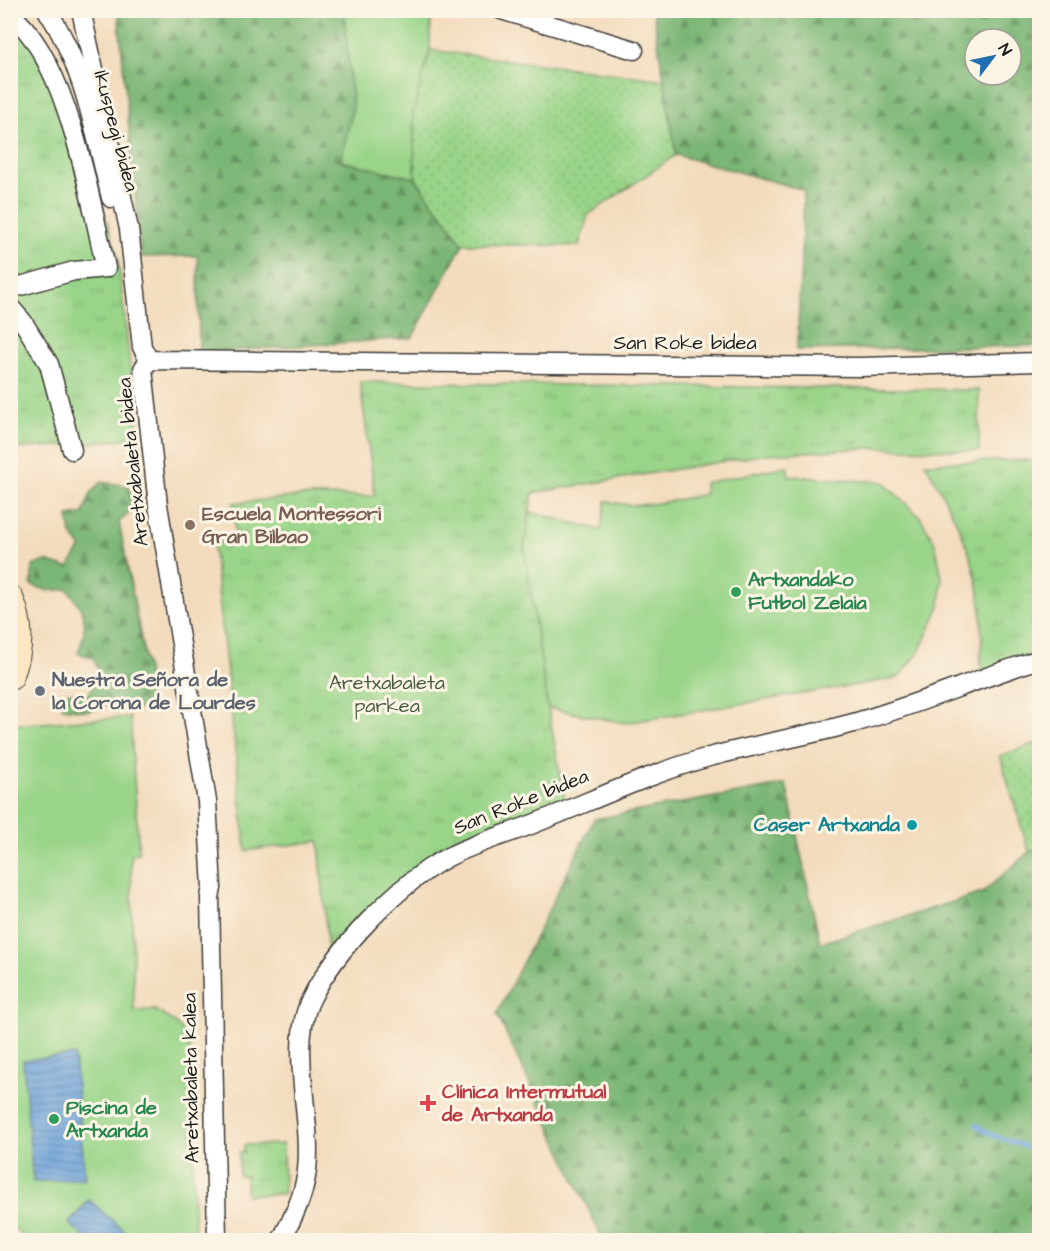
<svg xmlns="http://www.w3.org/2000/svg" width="1050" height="1251" font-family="'Architects Daughter',sans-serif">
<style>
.grass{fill:url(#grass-dots);stroke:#5a7852;stroke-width:1.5}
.forest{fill:url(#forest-firs);stroke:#4b6948;stroke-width:1.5;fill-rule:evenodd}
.park{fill:url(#park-tufts);stroke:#5a7852;stroke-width:1.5}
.garden{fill:#99d488;stroke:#5a7852;stroke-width:1.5}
.water{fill:url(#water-rules);stroke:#44607b;stroke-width:1.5}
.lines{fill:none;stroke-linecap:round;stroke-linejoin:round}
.stream{stroke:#6da3da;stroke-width:5}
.street-casing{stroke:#3c3934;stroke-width:21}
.secondary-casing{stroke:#3c3934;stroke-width:28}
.street{stroke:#fff;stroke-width:18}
.secondary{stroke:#fce6c4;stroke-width:26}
.education-dot{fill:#8d6e63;stroke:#fcf5e5;stroke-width:2}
.leisure-dot{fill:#2e9e5b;stroke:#fcf5e5;stroke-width:2}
.worship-dot{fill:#6b7280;stroke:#fcf5e5;stroke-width:2}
.culture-dot{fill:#0f9aa8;stroke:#fcf5e5;stroke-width:2}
.health-dot{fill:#e0444e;stroke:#fcf5e5;stroke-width:2}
.labels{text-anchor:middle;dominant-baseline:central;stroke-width:6;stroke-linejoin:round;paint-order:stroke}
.street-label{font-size:20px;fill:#1c1c1c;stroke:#fcf5e5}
.education-label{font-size:20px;font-weight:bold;fill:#785e54;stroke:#fcf5e5;text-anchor:start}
.leisure-label{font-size:20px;font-weight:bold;fill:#27864d;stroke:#fcf5e5;text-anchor:start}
.worship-label{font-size:20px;font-weight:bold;fill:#5b616d;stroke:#fcf5e5;text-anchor:start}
.park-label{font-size:20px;fill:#485c42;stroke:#fcf5e5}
.culture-label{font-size:20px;font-weight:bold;fill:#0d838f;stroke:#fcf5e5;text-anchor:end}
.health-label{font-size:20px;font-weight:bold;fill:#be3a42;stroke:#fcf5e5;text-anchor:start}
</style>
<defs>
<pattern id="grass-dots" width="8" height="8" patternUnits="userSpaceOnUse" patternTransform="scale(1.5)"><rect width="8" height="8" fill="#99d488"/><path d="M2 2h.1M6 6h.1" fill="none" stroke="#83b575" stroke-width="1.8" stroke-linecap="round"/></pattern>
<pattern id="forest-firs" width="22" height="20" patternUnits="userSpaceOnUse" patternTransform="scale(1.5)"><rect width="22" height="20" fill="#7ab674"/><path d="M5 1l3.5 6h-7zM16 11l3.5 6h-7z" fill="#63935e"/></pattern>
<pattern id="park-tufts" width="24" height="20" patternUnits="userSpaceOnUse" patternTransform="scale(1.5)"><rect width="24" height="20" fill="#99d488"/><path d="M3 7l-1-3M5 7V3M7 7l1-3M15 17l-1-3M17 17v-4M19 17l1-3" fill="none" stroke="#83b575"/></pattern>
<pattern id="water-rules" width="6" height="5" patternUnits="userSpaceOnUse" patternTransform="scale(1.5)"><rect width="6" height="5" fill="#6da3da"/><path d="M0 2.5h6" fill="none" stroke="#5984b0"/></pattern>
</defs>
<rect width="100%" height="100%" fill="#fcf5e5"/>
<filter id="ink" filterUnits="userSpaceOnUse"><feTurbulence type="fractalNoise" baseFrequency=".0167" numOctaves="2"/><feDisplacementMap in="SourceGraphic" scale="12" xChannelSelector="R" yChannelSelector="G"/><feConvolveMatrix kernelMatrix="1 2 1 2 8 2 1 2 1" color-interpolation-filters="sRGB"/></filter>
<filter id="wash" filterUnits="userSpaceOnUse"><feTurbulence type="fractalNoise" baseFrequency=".008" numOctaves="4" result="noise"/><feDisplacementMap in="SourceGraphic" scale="24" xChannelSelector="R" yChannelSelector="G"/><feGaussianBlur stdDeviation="1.35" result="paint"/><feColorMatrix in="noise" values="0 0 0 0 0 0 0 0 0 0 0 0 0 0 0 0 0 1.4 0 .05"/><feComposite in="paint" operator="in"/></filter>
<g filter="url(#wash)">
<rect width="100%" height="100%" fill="#f3dcbe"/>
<path class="grass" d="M430 50 664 80 676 155 588 215 579 246 463 244 415 178 413 112Z
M1039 742V848L1029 852 1000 756Z"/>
<path class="forest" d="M118 11H344L353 109 341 161 415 178 463 244 412 338 199 353 198 256 141 257Z
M653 11H1039V346L797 350 804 190 676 155ZM975 39H1011V75H975Z
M101 482 129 486 133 509 119 522 150 686 146 704 137 710 109 704 88 711 62 708 68 692 88 695 100 674 93 658 78 653C89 626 86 610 67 589L49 591 31 585 33 566 46 561 68 568 81 547 71 534 68 516 83 514 91 493Z
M786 784 820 943 982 893 1029 852 1039 848V1240H603L497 1014 594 819Z"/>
<path class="park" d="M18 10 36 26 64 74 118 258 138 437 75 445 11 449 10 11Z
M360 382 979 390V451L872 448 768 454 533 493 524 547 548 708 565 801 437 857 389 895 328 953 319 841 246 851 213 543 236 541 233 503 303 496H375Z
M1039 460V667L980 688C980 662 983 635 981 609 977 555 951 509 925 463Z
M283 1144 284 1194 246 1195V1176H239V1152H244V1145Z"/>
<path class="garden" d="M344 11H431L430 50 413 112 415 178 341 161 353 108Z
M787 466 789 476 883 482 920 517 935 543 942 578 940 606 918 654 898 678 625 723 548 708 524 547 530 512 601 530 606 501C640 510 672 501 705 494L704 483Z
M130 717 139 853 131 855 134 1011 155 1010 174 1022 189 1038 195 1240H134L89 1200 69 1223 88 1240H28L11 1226 10 725Z"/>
<path class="water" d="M74 1055 85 1178 33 1182 23 1060Z
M89 1200 135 1240H88L69 1224Z"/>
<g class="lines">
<path class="stream" d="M976 1125 992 1135 1027 1147 1040 1158"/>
</g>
</g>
<g filter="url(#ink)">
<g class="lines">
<defs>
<path id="street" d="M47 10C84 66 95 133 111 198
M81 10 129 229 142 347 149 360
M501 10 634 50
M10 14C68 59 89 197 106 268L74 271 10 289
M10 307 23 322 49 364 72 450
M149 360 860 367 1040 362
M149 360 143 369 158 505 207 801 212 888 210 897 217 1240
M281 1240C293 1218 304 1196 307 1170 313 1118 288 1046 311 999 335 950 399 883 448 857 475 843 505 835 533 824 592 801 648 774 709 757 754 745 801 737 846 725 911 708 975 679 1040 659"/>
<path id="secondary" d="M10 598C22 625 21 650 10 677"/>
</defs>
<use href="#street" class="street-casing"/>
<use href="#secondary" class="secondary-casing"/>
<use href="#street" class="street"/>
<use href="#secondary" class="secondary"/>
</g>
</g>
<circle class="education-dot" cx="190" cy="525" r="6"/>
<g class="leisure-dot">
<circle cx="736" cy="592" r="6"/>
<circle cx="54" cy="1119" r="6"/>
</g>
<circle class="worship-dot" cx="40" cy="691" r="6"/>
<circle class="culture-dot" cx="912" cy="825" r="6"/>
<path class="health-dot" d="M425 1094h6v6h6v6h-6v6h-6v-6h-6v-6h6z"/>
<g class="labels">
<g class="street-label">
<text transform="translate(116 131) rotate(75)">Ikuspegi bidea</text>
<text x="685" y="343">San Roke bidea</text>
<text transform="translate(133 462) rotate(-96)">Aretxabaleta bidea</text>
<text transform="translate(521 802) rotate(-22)">San Roke bidea</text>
<text transform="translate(191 1078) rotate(-91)">Aretxabaleta kalea</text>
</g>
<g class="education-label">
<text x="202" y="514">Escuela Montessori<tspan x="202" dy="23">Gran Bilbao</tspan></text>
</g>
<g class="leisure-label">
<text x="748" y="580">Artxandako<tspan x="748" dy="23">Futbol Zelaia</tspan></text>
<text x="66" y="1108">Piscina de<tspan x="66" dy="23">Artxanda</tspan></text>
</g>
<g class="worship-label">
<text x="52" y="680">Nuestra Señora de<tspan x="52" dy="23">la Corona de Lourdes</tspan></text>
</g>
<g class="park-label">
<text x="387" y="683">Aretxabaleta<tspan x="387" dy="23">parkea</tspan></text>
</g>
<g class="culture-label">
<text x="900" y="825">Caser Artxanda</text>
</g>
<g class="health-label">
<text x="442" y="1092">Clínica Intermutual<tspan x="442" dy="23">de Artxanda</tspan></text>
</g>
</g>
<rect width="1050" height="1251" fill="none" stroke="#fcf5e5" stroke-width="36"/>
<g transform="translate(993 57) rotate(58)"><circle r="28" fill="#fcf5e5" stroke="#a29e95" stroke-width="1.5"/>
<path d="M0-4.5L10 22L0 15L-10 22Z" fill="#1f6fb2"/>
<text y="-9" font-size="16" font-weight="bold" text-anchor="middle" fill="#1c1c1c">N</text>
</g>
</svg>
